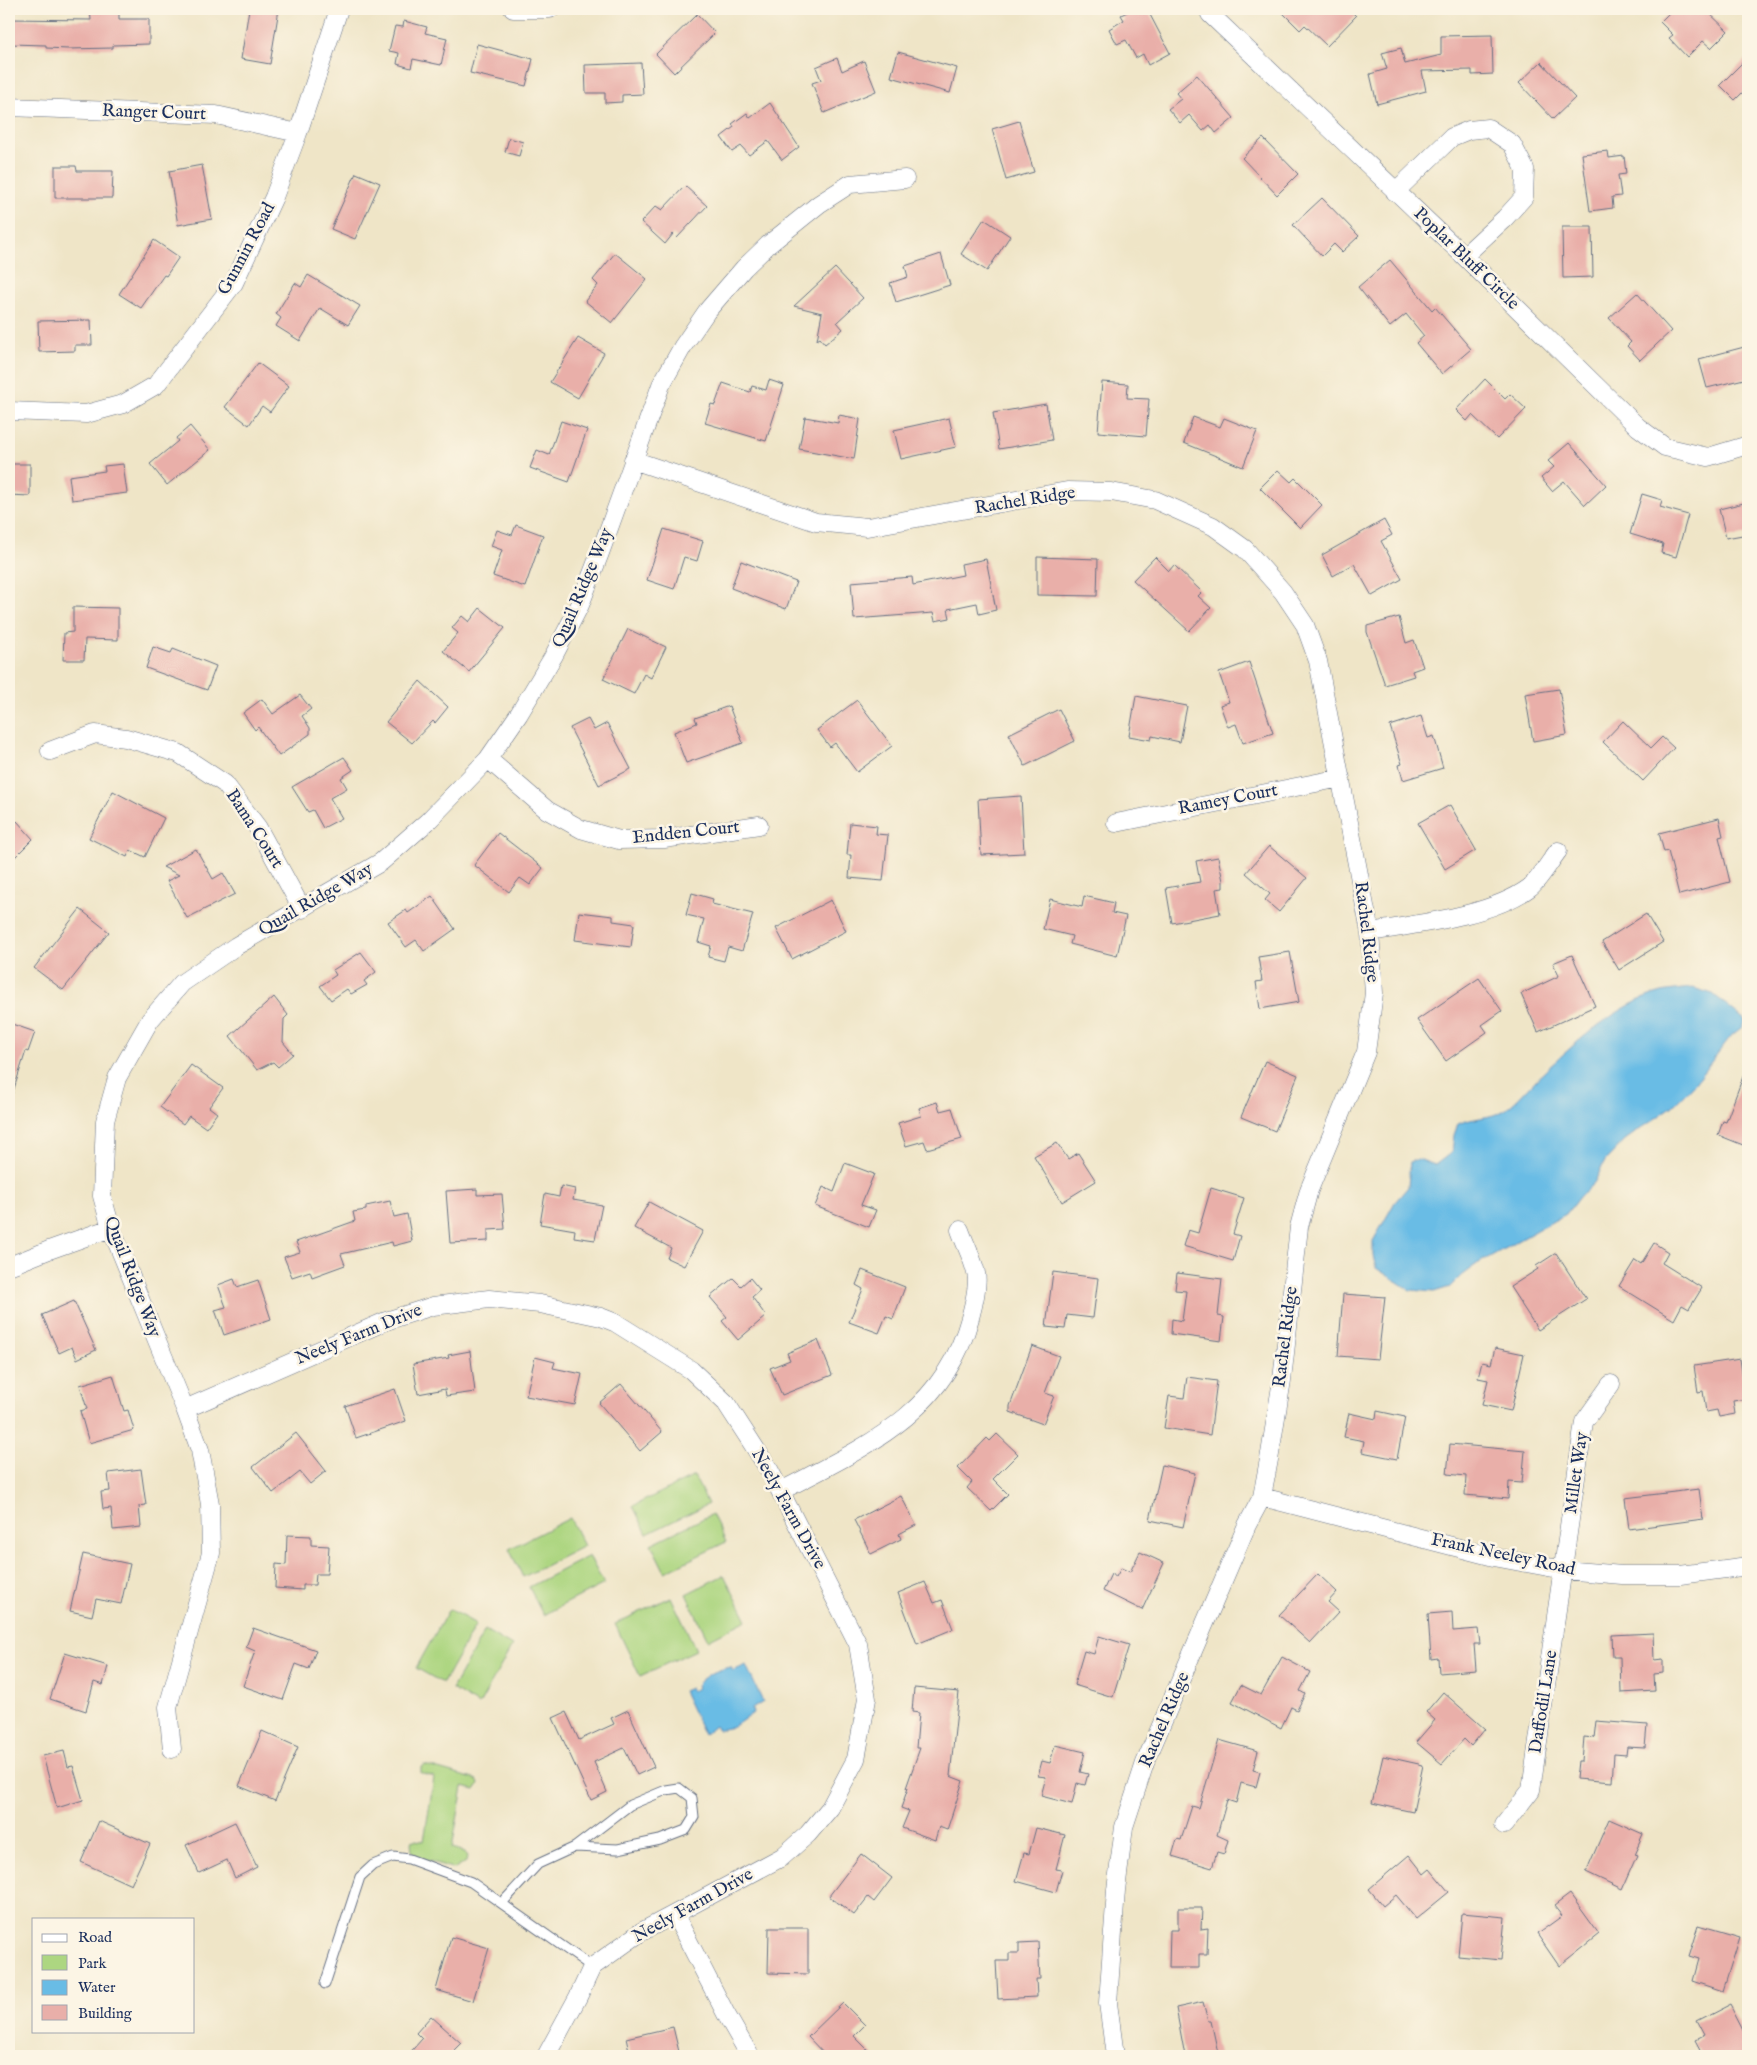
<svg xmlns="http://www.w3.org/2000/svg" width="1757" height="2065" font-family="'IM FELL English',serif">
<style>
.green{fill:#add681;stroke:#648270}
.water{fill:#69bce5;stroke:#4276a2}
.building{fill:#e9afa9}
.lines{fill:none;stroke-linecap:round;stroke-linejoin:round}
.lane-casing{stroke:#656f83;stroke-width:11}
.street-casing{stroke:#656f83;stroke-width:19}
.lane{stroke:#fff;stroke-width:9}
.street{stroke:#fff;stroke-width:18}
.labels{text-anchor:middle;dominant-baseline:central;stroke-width:5;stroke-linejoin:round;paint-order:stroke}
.street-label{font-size:18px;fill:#1b2f5e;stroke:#fcf5e5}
</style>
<rect width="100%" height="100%" fill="#fcf5e5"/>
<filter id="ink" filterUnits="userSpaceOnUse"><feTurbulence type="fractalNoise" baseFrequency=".02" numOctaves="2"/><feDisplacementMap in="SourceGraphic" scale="10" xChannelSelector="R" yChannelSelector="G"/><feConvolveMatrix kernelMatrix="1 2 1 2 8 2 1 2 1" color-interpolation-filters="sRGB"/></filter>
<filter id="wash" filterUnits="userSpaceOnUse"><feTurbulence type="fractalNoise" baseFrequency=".0096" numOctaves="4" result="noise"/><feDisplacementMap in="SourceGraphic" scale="20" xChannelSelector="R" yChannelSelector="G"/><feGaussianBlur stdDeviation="1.12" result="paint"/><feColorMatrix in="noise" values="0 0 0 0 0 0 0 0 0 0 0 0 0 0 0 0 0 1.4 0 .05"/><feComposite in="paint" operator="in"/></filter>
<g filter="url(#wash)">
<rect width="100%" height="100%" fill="#efe5c7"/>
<path class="green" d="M694 1476 708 1504 647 1534 633 1506Z
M712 1514 726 1542 665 1572 651 1544Z
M570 1518 584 1546 523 1577 509 1549Z
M589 1556 604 1584 543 1615 529 1587Z
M724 1575 747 1620 708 1640 686 1594Z
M671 1597 696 1650 640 1676 615 1624Z
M449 1609 476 1624 443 1683 416 1668Z
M485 1630 512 1646 479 1705 452 1689Z
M424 1765 477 1780 479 1784 475 1790 463 1787 452 1848 465 1852 467 1857 466 1862 455 1869 419 1858 412 1852 411 1841 414 1840 424 1841 434 1777 421 1773V1767Z"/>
<path class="water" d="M1693 988 1713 994 1745 1020 1742 1027 1731 1036 1691 1088 1673 1106 1625 1140 1605 1161 1594 1183 1579 1197 1566 1214 1477 1264 1462 1275 1450 1287 1434 1292 1410 1290 1376 1268 1373 1256V1241L1395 1202 1408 1187 1410 1162 1418 1159 1435 1165 1452 1152 1454 1135 1458 1124C1473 1117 1490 1119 1505 1110 1518 1101 1531 1084 1543 1073 1575 1043 1619 1003 1662 992 1672 990 1683 989 1693 988Z
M746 1665 763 1702 752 1709 753 1713 733 1727 718 1730 715 1726 704 1735 683 1691 690 1688 692 1691 697 1688 696 1685C706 1674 717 1670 731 1667L733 1671Z"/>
<g id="blocks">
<path class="building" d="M90 9H111V13H119V19H149V44L113 45V48L68 49 46 48V45L9 44V19L91 20Z
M249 9H279L270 64 241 59Z
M1133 9H1147L1170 53 1148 65 1143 54 1136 58 1126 40 1117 44 1109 29 1124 20 1121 15Z
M1279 9H1349L1356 16 1327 46 1305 25 1300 30Z
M1673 9H1705L1728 31 1711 48 1703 41 1687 57 1669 38 1673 35 1660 22Z
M697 14 715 33 674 73 656 54Z
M404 21 427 27 425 33 447 38 441 65 413 59 411 68 397 64 399 53 389 51 395 26 403 27Z
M1492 35 1493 74 1472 75V70L1422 71 1426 91 1377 104 1370 74 1387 69 1382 53 1401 48 1405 64 1441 55V36Z
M477 44 533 59 526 86 470 73Z
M898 52 957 68 950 93 891 77Z
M1748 57V87L1735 100 1720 85Z
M837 58 842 71 864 61 876 91 824 113 812 83 821 80 816 67Z
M1541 62 1575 98 1553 119 1519 83Z
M641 63 643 94 622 95V102L605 103V93H586L585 65Z
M1197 75 1234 118 1216 133 1210 125 1203 131 1189 115 1180 123 1168 109 1181 99 1176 93Z
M770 103 799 147 782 160 768 141 749 155 741 146 732 152 721 137 734 127 732 124 747 113 750 118Z
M1019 121 1034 172 1006 180 992 129Z
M509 138 523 142 519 156 505 152Z
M1263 138 1298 174 1277 195 1242 158Z
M1608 151 1609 158 1624 156 1626 174 1618 175 1621 196 1612 197 1613 208 1590 211 1582 154Z
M202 165 212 219 178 225 169 171Z
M55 166H76L77 171H113L112 198H55Z
M356 173 380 183 355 239 331 229Z
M685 186 707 206 677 238 673 234 665 244 641 222 656 206 662 210Z
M1322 198 1359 236 1342 252 1334 244 1322 256 1293 225Z
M984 219 1010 236 987 271 961 254Z
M1562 227H1592L1593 277 1563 278Z
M154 240 179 257 166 276 164 275 141 308 119 294Z
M615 253 647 279 612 323 585 301 598 285 593 280Z
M941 254 950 285 896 302 890 283 908 277 905 266Z
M1390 260 1432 310 1435 307 1471 349 1442 374 1416 343 1424 336 1406 314 1390 327 1358 287Z
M835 268 863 298 837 322 843 329 825 344 820 338 817 340 822 313 794 306Z
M308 275 360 306 348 325 320 308 300 341 276 326 281 318 276 314 295 283 301 287Z
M1637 293 1671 331 1640 360 1627 346 1631 342 1609 318Z
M91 320 92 345H75V351L39 352 38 321Z
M578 338 604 353 578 398 550 382Z
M1748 346V378L1707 388 1699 359Z
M258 363 289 386 270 412 262 406 249 425 225 407Z
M1485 379 1505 399 1510 394 1526 409 1497 439 1472 415 1467 421 1456 410Z
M769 380 784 385 766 441 705 423 711 404 715 405 723 383 750 392 752 386 766 390Z
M1102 382 1128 384 1127 398 1149 399 1146 436 1098 432Z
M1046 404 1052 440 999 449 993 413Z
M839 415 860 419 854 459 799 449 805 417 838 423Z
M1193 417 1220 427 1224 418 1257 431 1243 467 1184 443Z
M949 418 956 447 901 459 894 430Z
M561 421 587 430 569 482 530 468 537 450 549 455Z
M190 426 210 450 167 485 150 464 178 441 176 438Z
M1569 443 1606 485 1585 505 1564 481 1552 491 1541 478 1554 467 1548 461Z
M9 464H30V496L9 495Z
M123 464 127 493 72 500 69 476 105 471 104 466Z
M1278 470 1291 482 1295 478 1322 505 1300 528 1260 488Z
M1642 494 1662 500 1660 507 1688 515 1676 557 1661 553 1663 544 1630 534Z
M1748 502V534L1726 538 1719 509Z
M1384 520 1392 535 1381 541 1402 579 1372 596 1354 564 1333 576 1322 555Z
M516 525 543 535 525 587 493 576 502 550 491 546 497 530 512 535Z
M664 529 703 541 697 561 684 557 674 589 647 580Z
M1037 557 1098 559 1097 596 1037 595Z
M1155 557 1169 571 1174 565 1202 592 1198 596 1211 608 1189 631 1133 580Z
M986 559 996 610 979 614 977 603 948 609 950 618 935 621 933 613 854 619 851 582 912 577 913 585 963 575 961 564Z
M741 561 796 582 786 609 731 588Z
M73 607 118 608V640L85 639 84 660H63L64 633 73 632Z
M480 608 505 628 469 672 443 651 458 633 452 628 462 616 469 622Z
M1399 617 1406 643 1414 640 1423 667 1412 671 1414 676 1385 685 1367 632V626Z
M628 629 666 647 651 678 644 674 634 694 603 679Z
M153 647 171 653 173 649 216 666 207 690 146 668Z
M1249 662 1273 733 1243 743 1236 724 1228 727 1220 705 1229 702 1219 673Z
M420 681 448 707 435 723 433 721 412 743 386 722Z
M1559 689 1567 735 1533 741 1525 694Z
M300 695 311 709 302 716 310 728V734L279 756 258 727 255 730 243 713 262 699 273 714Z
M1136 696 1187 706 1180 742 1152 736 1151 740 1129 736Z
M857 700 892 746 857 772 835 743 830 747 817 730Z
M729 706 743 743 686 763 674 732 697 723 695 718Z
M1059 709 1075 741 1025 766 1009 734Z
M1421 716 1428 738 1434 736 1443 768 1403 780 1399 765 1402 764 1390 726Z
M588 719 594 730 607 723 631 769 599 785 570 728Z
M1623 721 1651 748 1662 737 1674 748 1643 781 1603 742Z
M344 757 353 770 341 778 347 788 330 798 342 818 323 828 313 810 308 812 292 787Z
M113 791 164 818 145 857 130 850 127 857 89 838Z
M1021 796 1024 853 981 855 978 799Z
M1450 805 1476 850 1445 869 1418 823Z
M1719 818 1723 836 1719 837 1730 882 1679 895 1668 851 1664 852 1659 833Z
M17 821 33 839 9 863V830Z
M850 823 877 826 876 834 888 835 883 881 849 878 851 855H847Z
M498 833 543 868 530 885 520 878 509 892 474 865Z
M1269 846 1307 878 1279 912 1265 900 1270 894 1246 873Z
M196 849 213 879 223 873 235 894 187 918 167 881 179 875 163 867Z
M1218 857 1223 881V888L1216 889 1220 914 1172 923 1166 888 1200 882 1196 861Z
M692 893 713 899 712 904 753 914 742 951 728 947 724 961 708 957 711 946 698 942 704 919 686 915Z
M432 896 455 929 424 951 416 940 406 947 388 922 406 910 408 913Z
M1084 896 1114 903 1112 913 1126 916 1117 956 1070 944 1072 936 1043 929 1050 899 1082 907Z
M831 900 846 931 792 959 776 928Z
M80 909 109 932 63 990 34 968Z
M579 912 613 916V921L634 924 631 947 575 940Z
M1646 914 1663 942 1619 970 1602 942Z
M361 952 376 972 364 981 367 985 351 994 347 989 331 1000 320 986 336 975 333 970Z
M1290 952 1299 1002 1260 1009 1256 982 1262 981 1258 957Z
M1572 955 1595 1006 1538 1032 1521 994 1559 976 1553 963Z
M1479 978 1502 1011 1482 1025 1487 1032 1446 1061 1417 1020Z
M274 997 288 1015 284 1019 283 1042 293 1054 278 1067 273 1062 257 1070 230 1036Z
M9 1023 35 1032 28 1052 26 1051 12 1095 9 1094Z
M1265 1061 1298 1075 1275 1131 1241 1117Z
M191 1065 223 1088 209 1107 217 1113 206 1128 189 1116 183 1124 160 1107Z
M1747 1066H1748V1147L1718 1135 1723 1121 1726 1122Z
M937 1102 940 1111 952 1108 962 1139 927 1149 924 1141 906 1146 898 1123 921 1116 919 1108Z
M1057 1143 1068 1159 1078 1153 1096 1181 1062 1202 1034 1156Z
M845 1163 874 1174 861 1205 876 1210 869 1227 815 1206 823 1187 834 1192Z
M561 1186 575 1189 573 1200 602 1205 595 1240 574 1237 575 1230 540 1224 545 1194 559 1197Z
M1211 1188 1244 1198 1233 1234 1240 1236 1233 1261 1183 1246 1188 1230 1198 1233Z
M477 1189V1195L502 1194 505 1229 488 1230V1241L450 1243 446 1191Z
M390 1201 394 1217 407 1214 412 1241 393 1246 392 1242 341 1254 345 1265 312 1277 310 1271 292 1277 284 1257 300 1252 296 1242 355 1221 353 1212 366 1210V1206Z
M649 1202 703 1231 684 1266 667 1258 671 1248 634 1228Z
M1654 1243 1668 1252 1662 1263 1702 1288 1689 1309 1682 1305 1674 1320 1619 1286 1635 1260 1641 1264Z
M1556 1253 1586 1299 1538 1330 1510 1287 1538 1269 1536 1266Z
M862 1270 905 1287 893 1319 886 1316 879 1333 849 1322 863 1289 856 1285Z
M1053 1272 1098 1278 1093 1318 1067 1315 1065 1329 1046 1327Z
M1177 1273 1222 1279 1218 1316 1224 1317 1221 1341 1171 1334 1172 1319 1182 1321 1186 1291 1175 1290Z
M733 1278 741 1286 750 1278 760 1290 752 1297 766 1316 738 1340 722 1321 727 1317 710 1297Z
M234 1279 237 1287 258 1280 271 1319 224 1335 215 1310 226 1307 218 1285Z
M1343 1294 1385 1297 1378 1359 1338 1356Z
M74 1301 96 1350 77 1359 72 1347 59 1353 42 1315Z
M818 1340 832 1375 782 1395 770 1368 790 1360 787 1353Z
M1032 1346 1059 1356 1045 1393 1054 1396 1043 1424 1010 1412V1406Z
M1495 1348 1524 1354 1511 1411 1482 1405 1488 1380 1478 1378 1482 1362 1491 1364Z
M470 1351 475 1392 446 1396 445 1389 418 1394 413 1364 449 1358 448 1355Z
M535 1357 555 1362 553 1368 582 1374 575 1405 526 1396Z
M1740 1359 1746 1399 1733 1401 1735 1414 1719 1417 1717 1410 1706 1412 1703 1391 1698 1392 1694 1366Z
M113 1375 124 1411 128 1410 134 1430 89 1443 80 1411 87 1409 80 1385Z
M1187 1377 1217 1381 1210 1435 1164 1428 1169 1396 1184 1398Z
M621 1384 662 1432 640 1451 599 1403Z
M395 1389 406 1421 356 1438 345 1406Z
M1377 1411 1405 1417 1397 1459 1362 1452 1364 1441 1344 1437 1349 1413 1376 1419Z
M296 1433 326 1471 310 1484 300 1472 273 1493 253 1467Z
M997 1434 1018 1454 993 1479 1008 1494 991 1511 967 1488 972 1482 958 1468 987 1438 990 1441Z
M1450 1444 1525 1451 1522 1483 1509 1482 1508 1499 1465 1495 1466 1476 1447 1474Z
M1162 1465 1195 1473 1183 1527 1150 1520Z
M141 1469 146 1505 139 1506 141 1527 113 1530 111 1508 103 1509 101 1492 110 1491 108 1473Z
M1699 1489 1703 1519 1629 1529 1625 1498Z
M901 1496 916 1525 899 1534 901 1539 871 1554 854 1520Z
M287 1535 311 1536V1545L329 1546 327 1574H316L315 1585H303V1590L275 1588 276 1564 286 1565Z
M1140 1552 1164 1563 1142 1610 1103 1591 1111 1574 1116 1577 1121 1568 1130 1572Z
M83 1554 130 1564 121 1604 96 1599 92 1616 70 1611Z
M1318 1574 1337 1592 1328 1602 1339 1612 1310 1643 1279 1615Z
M925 1582 934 1603 942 1600 953 1629 917 1644 898 1593Z
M1452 1612 1453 1631 1478 1629 1480 1644H1474L1476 1670 1439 1673 1438 1658 1431 1659 1428 1614Z
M253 1628 316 1650 309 1669 296 1664 283 1700 243 1686 255 1651 246 1647Z
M1653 1633 1654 1660 1663 1659V1673L1654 1674 1655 1691 1621 1693 1620 1657H1613L1612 1635Z
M1099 1636 1129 1645 1113 1697 1074 1685 1084 1651 1094 1654Z
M65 1653 108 1666 103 1685 94 1682 86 1711 50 1699Z
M1282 1657 1310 1672 1300 1691 1305 1694 1297 1710 1291 1707 1281 1728 1232 1702 1241 1685 1261 1695Z
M914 1688 959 1692 950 1776 963 1781 947 1830 939 1827 935 1840 902 1828 909 1811 901 1808 908 1788H906L920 1748H916L919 1713 912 1712Z
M1443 1692 1485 1729 1471 1746 1464 1739 1442 1764 1416 1742 1435 1720 1426 1712Z
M628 1710 654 1767 637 1775 624 1748 594 1762 607 1792 591 1800 553 1718 566 1712 579 1740 614 1724 611 1718Z
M1596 1721 1647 1725 1645 1748 1627 1747 1626 1755 1614 1754 1612 1782 1576 1779 1578 1761H1582L1584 1737 1594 1738Z
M262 1731 298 1747 275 1801 239 1786Z
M1219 1740 1258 1751 1253 1770 1260 1772 1256 1787 1241 1783 1236 1803 1227 1800 1217 1835 1228 1840 1224 1854 1217 1852 1212 1868 1172 1856 1177 1839 1181 1840 1192 1806 1199 1808Z
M1055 1745 1085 1752 1080 1772 1088 1774 1085 1785 1077 1783 1072 1804 1041 1796 1046 1777 1038 1776 1042 1761 1050 1763Z
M64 1751 68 1767 73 1766 83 1800 57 1808 43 1756Z
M1383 1756 1423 1765 1413 1812 1372 1803Z
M1609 1819 1643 1834 1634 1854 1637 1855 1622 1889 1586 1872Z
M99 1821 150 1844 131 1885 81 1862Z
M235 1822 257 1867 235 1878 227 1860 199 1873 186 1845Z
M1036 1828 1065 1835 1056 1869 1062 1870 1056 1892 1016 1881 1024 1853 1029 1854Z
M861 1854 892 1878 874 1902 868 1897 854 1915 829 1896Z
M1409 1855 1424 1874 1430 1869 1449 1892 1416 1919 1396 1895 1383 1906 1369 1889Z
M1570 1894 1599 1934 1559 1966 1537 1934 1562 1916 1554 1906Z
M1178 1908H1202L1201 1929 1208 1928 1207 1954H1199V1968H1169L1170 1930H1178Z
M1462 1913 1505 1917 1501 1960 1458 1956Z
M1699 1925 1740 1937 1723 1991 1693 1981 1699 1959 1689 1956Z
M769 1928H808V1974L768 1973Z
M451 1937 489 1948 473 2001 436 1990Z
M1038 1942 1040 1979H1036L1037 1997 998 1999 996 1961H1009V1953H1019V1943Z
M1203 2002 1208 2021H1211L1218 2053 1205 2056H1185L1176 2008Z
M843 2003 865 2025 854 2036 874 2056H826L808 2037Z
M1730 2004 1748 2039V2056H1703L1695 2041 1703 2037 1695 2022Z
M431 2016 461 2043 448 2056H407L422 2039 416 2033Z
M673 2027 680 2056H630L626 2038Z"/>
</g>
</g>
<g filter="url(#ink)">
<use href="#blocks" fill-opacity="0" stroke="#656f83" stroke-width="1"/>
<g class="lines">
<defs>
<path id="lane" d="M502 1903 538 1864 575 1847 630 1805 666 1790 679 1788 692 1798 694 1817 686 1830 660 1840 618 1849 575 1847
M325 1984 360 1877 373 1865 393 1857 409 1859 471 1882 592 1967"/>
<path id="street" d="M513 9H550
M1208 9 1210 14 1464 256 1638 427 1665 447 1708 457 1748 445
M9 107 216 115 298 133
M1395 192 1452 137 1469 130 1488 128 1512 144 1525 169 1524 197 1505 218 1464 256
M9 411 86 414 123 404 156 385 234 283 274 197 298 133 339 9
M633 460 816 522 867 527 1067 491 1111 492 1155 500 1213 526 1245 549 1283 592 1305 625 1318 661 1370 932 1374 993 1366 1052 1309 1190 1299 1227 1282 1380 1270 1454 1262 1497 1247 1525 1145 1763 1124 1827 1116 1890 1108 2003 1115 2056
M50 751 95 734 126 738 178 753 225 784 258 828 302 909
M488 759 547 810 581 829 619 840 664 839 759 825
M1116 823 1341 778
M1370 932C1417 924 1491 916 1529 888 1539 881 1550 861 1558 851
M9 1266 49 1250 111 1228
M185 1409 386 1321 433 1306 489 1299 540 1304 601 1317 616 1323 691 1370 726 1403 770 1471 858 1644 867 1699 856 1759 830 1808 808 1834 782 1857 641 1932 592 1967 578 1997 546 2056
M781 1491C862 1448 944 1415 970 1318 973 1307 979 1284 976 1273 973 1259 965 1244 960 1230
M1262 1497 1494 1557 1564 1570 1622 1575H1680L1748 1566
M172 1749 168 1707 211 1553 210 1504 200 1450 185 1409 111 1228 102 1196 105 1121 117 1078 150 1020 182 983 236 946 381 862 427 822 488 759 519 714 553 657 580 605 600 553 661 385 683 346 707 311 744 268 768 245 819 204 850 184 905 179
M1504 1825 1531 1790 1584 1422 1611 1384
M675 1915 726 2014 750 2056"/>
</defs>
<use href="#lane" class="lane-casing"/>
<use href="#street" class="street-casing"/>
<use href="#lane" class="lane"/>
<use href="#street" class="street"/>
</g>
</g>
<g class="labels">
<g class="street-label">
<text transform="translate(154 113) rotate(2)">Ranger Court</text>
<text transform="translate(247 249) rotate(-62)">Gunnin Road</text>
<text transform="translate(1466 259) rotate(44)">Poplar Bluff Circle</text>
<text transform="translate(1025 501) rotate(-9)">Rachel Ridge</text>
<text transform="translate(583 588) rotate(-67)">Quail Ridge Way</text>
<text transform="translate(1228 800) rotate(-11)">Ramey Court</text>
<text transform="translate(254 829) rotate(57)">Bama Court</text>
<text transform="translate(686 833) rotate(-6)">Endden Court</text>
<text transform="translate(316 900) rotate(-30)">Quail Ridge Way</text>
<text transform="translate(1366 932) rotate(83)">Rachel Ridge</text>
<text transform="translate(132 1277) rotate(69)">Quail Ridge Way</text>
<text transform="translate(359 1335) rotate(-22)">Neely Farm Drive</text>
<text transform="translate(1286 1337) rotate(-83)">Rachel Ridge</text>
<text transform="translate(1577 1473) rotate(-82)">Millet Way</text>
<text transform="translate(788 1509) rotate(61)">Neely Farm Drive</text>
<text transform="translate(1503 1555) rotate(12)">Frank Neeley Road</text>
<text transform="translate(1544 1702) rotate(-81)">Daffodil Lane</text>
<text transform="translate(1165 1720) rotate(-67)">Rachel Ridge</text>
<text transform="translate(693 1906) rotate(-29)">Neely Farm Drive</text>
</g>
</g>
<rect width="1757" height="2065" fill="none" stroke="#fcf5e5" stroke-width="30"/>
<rect x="32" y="1918" width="162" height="115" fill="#fcf5e5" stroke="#a2a6af"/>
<rect x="42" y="1934" width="25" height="8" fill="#ffffff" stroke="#a2a6af"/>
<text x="78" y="1942" font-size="15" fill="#1b2f5e">Road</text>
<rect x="42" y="1955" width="25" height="15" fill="#add681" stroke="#a2a6af"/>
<text x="78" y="1968" font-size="15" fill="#1b2f5e">Park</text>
<rect x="42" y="1980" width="25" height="15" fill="#69bce5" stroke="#a2a6af"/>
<text x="78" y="1992" font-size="15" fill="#1b2f5e">Water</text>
<rect x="42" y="2005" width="25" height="15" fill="#e9afa9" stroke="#a2a6af"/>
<text x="78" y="2018" font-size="15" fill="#1b2f5e">Building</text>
</svg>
